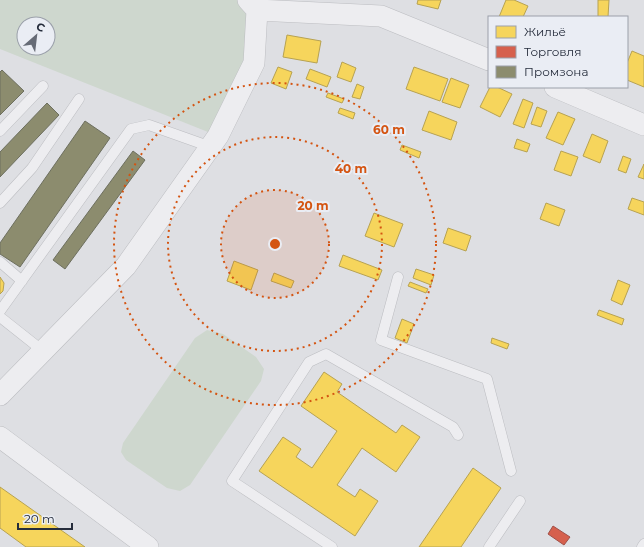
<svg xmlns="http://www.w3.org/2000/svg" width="644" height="547" font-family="Montserrat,sans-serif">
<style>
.green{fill:#ced7ce;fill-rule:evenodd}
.homes{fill:#f6d55c;stroke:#b7a252}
.shops{fill:#d6604d;stroke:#a15048}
.industry{fill:#8c8c6e;stroke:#6d6f5f}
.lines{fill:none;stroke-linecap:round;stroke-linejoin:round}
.lane-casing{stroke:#bcbdc1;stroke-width:11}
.street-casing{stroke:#bcbdc1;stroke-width:22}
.lane{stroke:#ededf0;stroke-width:10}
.street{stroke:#ededf0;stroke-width:21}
.ring{fill:none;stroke:#d45411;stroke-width:2;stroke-dasharray:2 4}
.centre{fill:#d45411;stroke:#eaedf4;stroke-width:2}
.ring-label{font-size:12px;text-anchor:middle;font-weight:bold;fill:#d45411;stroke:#eaedf4;stroke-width:4;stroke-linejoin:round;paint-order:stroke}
</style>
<rect width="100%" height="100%" fill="#dedfe3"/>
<path class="green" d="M0 0H248L254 63 218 136 0 49ZM24 24H48V48H24Z
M207 330 223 334 256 357 264 369 261 381 190 485 180 491 167 488 126 460 121 452 123 443 195 338Z"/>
<path class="homes" d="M418 0H441L438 9 417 4Z
M506 0H514L528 6 523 17H499Z
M598 0H609L608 17H598Z
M287 35 321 41 317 63 283 57Z
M632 51 644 56V87L627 80V63Z
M342 62 356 68 351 82 337 77Z
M278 67 292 72 286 89 271 83Z
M414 67 448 79 440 101 406 89Z
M310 69 331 77 327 87 306 79Z
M451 78 469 85 460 108 442 102Z
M357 84 364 87 360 99 352 97Z
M490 87H497L512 94 500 117 480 107Z
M328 93 344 99 342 103 326 97Z
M523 99 533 103 524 128 513 124Z
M537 107 547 111 541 127 531 124Z
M340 108 355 113 353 119 338 113Z
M429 111 457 122 451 140 422 130Z
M558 112 575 119 563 145 546 138Z
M592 134 608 141 600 163 583 156Z
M517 139 530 144 527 152 514 148Z
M402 145 421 152 419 158 400 150Z
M561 151 578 157 571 176 554 170Z
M623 156 631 159 626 173 618 170Z
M644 164V179L638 177Z
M632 198 644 202V215L628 209Z
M546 203 565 210 559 226 540 219Z
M374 213 403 224 394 247 365 236Z
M448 228 471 236 466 251 443 243Z
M343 255 382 270 378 280 339 266Z
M234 261 258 270 251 290 227 281Z
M416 269 434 275 431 285 413 278Z
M274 273 294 281 291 288 271 281Z
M0 277 4 283 3 291 0 294Z
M618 280 630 285 622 305 611 300Z
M410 282 428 289 426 293 408 286Z
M599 310 624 319 622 325 597 315Z
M402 319 414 324 407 343 395 338Z
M492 338 509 344 507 349 491 343Z
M324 372 342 384 337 392 396 433 402 425 420 437 396 472 362 448 337 485 355 497 360 489 378 501 355 536 259 471 283 437 301 449 296 457 312 468 337 431 301 406Z
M473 468 501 488 461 547H419Z
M0 487 85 547H26L0 528Z"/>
<path class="shops" d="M553 526 570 537 564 545 548 534Z"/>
<path class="industry" d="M2 70 24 91 0 115V72Z
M47 103 59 115 0 177V152Z
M85 121 110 138 20 267 0 254V243Z
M133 151 145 160 65 269 53 260Z"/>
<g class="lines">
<defs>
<path id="lane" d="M0 131 43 86
M0 203 32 168 79 99
M0 262 22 281
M398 277 381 340 487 379 511 471
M0 311 131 129 149 125 211 147
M0 317 43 351
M332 547 232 481 309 362 326 354 453 427 458 435
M489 547 520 501
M642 547 644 544"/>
<path id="street" d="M257 10 381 16 489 60
M555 87 644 125
M0 395 126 266 218 136 254 63 257 10 248 0
M0 437 148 547"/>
</defs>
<use href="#lane" class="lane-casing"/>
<use href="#street" class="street-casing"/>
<use href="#lane" class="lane"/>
<use href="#street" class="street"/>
</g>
<circle cx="275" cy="244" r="54" fill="#d45411" fill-opacity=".12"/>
<g class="ring">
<circle cx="275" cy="244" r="54"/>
<circle cx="275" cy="244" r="107"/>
<circle cx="275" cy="244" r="161"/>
</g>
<circle cx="275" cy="244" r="6" class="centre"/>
<g class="ring-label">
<text x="389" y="134">60 m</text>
<text x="351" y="173">40 m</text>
<text x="313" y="210">20 m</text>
</g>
<rect x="488" y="16" width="140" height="72" fill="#eaedf4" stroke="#9ba0aa"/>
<rect x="496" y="26" width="20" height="12" fill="#f6d55c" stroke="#9ba0aa"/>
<text x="524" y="36" font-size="12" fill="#252c3b">Жильё</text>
<rect x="496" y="46" width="20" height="12" fill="#d6604d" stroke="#9ba0aa"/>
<text x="524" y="56" font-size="12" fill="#252c3b">Торговля</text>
<rect x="496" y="66" width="20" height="12" fill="#8c8c6e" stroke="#9ba0aa"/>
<text x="524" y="76" font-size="12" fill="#252c3b">Промзона</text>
<g transform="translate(36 36) rotate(28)"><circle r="19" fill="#eaedf4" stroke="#9ba0aa"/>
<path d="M0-3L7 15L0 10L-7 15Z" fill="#666b76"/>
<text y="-6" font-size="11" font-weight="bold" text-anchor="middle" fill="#252c3b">С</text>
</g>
<path d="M18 523v6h54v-6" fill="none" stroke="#252c3b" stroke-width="2"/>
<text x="24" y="523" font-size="12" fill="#252c3b" stroke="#eaedf4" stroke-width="3" paint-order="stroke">20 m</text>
</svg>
